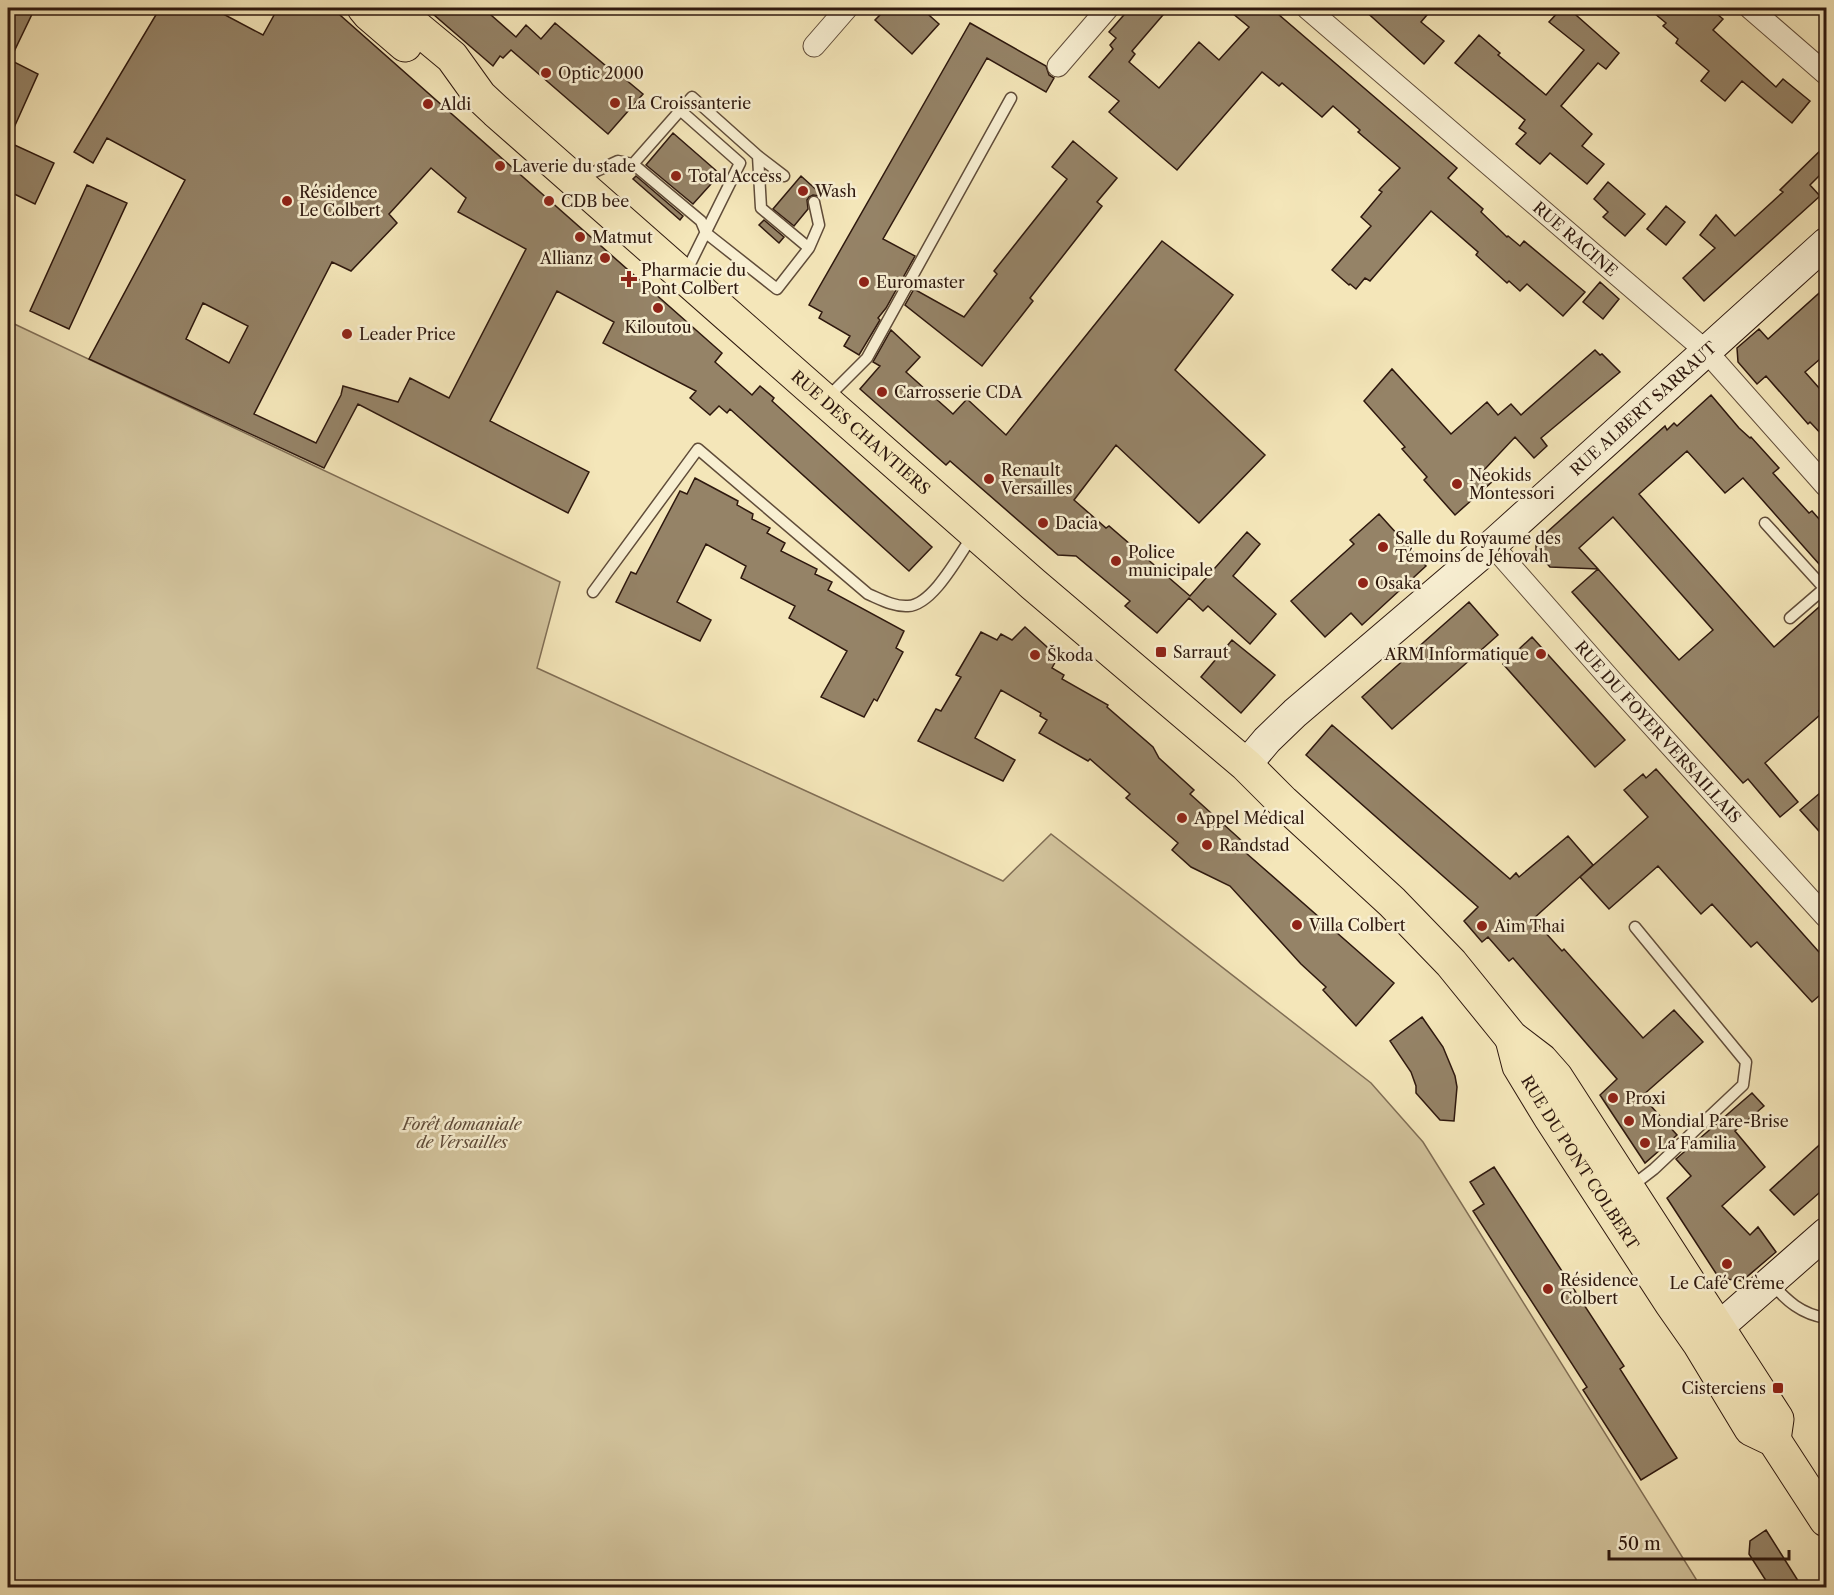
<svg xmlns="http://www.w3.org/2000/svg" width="1834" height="1595" font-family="'Libre Caslon Text',serif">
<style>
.green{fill:#d2c39c;stroke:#806e55;stroke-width:1.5}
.building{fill:#958367;stroke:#2e180e;stroke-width:1.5;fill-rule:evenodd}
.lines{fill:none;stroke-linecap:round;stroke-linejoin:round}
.lane-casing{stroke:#604c39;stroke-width:13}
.street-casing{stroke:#604c39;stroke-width:23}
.secondary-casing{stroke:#2e180e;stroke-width:32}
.primary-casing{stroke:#2e180e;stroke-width:35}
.lane{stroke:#f8efd2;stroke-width:10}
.street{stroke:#f8efd2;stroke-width:21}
.secondary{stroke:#f8efd2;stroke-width:30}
.primary{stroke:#f4e6b9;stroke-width:33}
.poi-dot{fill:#8f2418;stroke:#f8efd2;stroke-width:2}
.labels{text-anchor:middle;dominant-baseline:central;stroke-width:5;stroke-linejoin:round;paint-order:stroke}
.poi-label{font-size:16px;fill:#2e180e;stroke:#f8efd2;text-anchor:start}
.street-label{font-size:16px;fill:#2e180e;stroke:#f8efd2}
.park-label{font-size:16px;font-style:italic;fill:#5f4b39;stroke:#f8efd2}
</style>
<rect width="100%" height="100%" fill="#f4e6b9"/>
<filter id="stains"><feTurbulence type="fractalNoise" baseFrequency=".00333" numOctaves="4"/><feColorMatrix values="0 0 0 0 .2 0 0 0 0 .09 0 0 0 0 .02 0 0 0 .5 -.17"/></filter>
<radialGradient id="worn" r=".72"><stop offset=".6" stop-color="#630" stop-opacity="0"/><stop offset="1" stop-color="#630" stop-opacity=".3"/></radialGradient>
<path class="green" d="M8 321 560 582 537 668 1003 881 1051 834 1371 1083 1423 1142 1696 1579 1697 1587 8 1588Z"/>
<path class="building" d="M8 8H35L10 60 38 74 8 141Z
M160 8H212L263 35 278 8H332L722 353 715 362 752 395 760 386 774 398 772 401 932 547 909 571 730 409 727 413 719 406 710 415 690 398 696 391 603 343 614 322 557 291 490 421 589 472 568 513 358 404 324 468 89 359 185 180 107 138 93 163 74 152ZM431 168 466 198 458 212 526 249 449 398 410 378 398 402 343 386 341 395 316 443 254 414 332 262 351 271 397 223 389 214ZM203 303 248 326 229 363 186 339Z
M426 8H483L516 37 526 25 541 39 555 23 618 76 620 75 643 94 608 134 511 50 503 58 500 56 493 66Z
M887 8H921L939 24 912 54 875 20Z
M1130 8H1169L1132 51 1135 54 1129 62 1159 88 1199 42 1219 60 1249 27 1226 8H1271L1457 168 1448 178 1483 209 1481 212 1507 237 1508 236 1520 246 1524 241 1585 292 1563 316 1527 284 1520 291 1509 281 1507 283 1476 255 1478 252 1431 211 1370 281 1365 278 1356 289 1350 284 1349 285 1332 270 1371 226 1361 217 1382 192 1379 190 1400 168 1358 132 1360 130 1333 106 1322 117 1282 83 1279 86 1262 72 1177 170 1109 112 1119 101 1089 77 1113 49 1110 45 1116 38 1109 32Z
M1362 8H1433L1421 22 1444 41 1424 64Z
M1562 8H1568L1619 53 1606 69 1598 63 1561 106 1592 134 1582 146 1604 164 1587 184 1550 153 1540 164 1516 144 1526 133 1519 128 1525 120 1455 63 1479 35 1500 53 1498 55 1546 95 1584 50 1549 22Z
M1648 8H1710L1723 19 1713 30 1776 87 1783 79 1810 101 1792 123 1742 81 1725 101 1701 81 1709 71 1676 43 1678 39 1663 26 1666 23Z
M970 23 1046 66 1049 75 1054 78 1046 92 987 58 883 239 915 256 886 308 878 318 880 320 859 355 844 346 850 336 819 318 822 312 809 305Z
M673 133 720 174 693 204 646 165Z
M1073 141 1117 178 1097 202 1102 206 1030 298 1033 301 982 366 905 305 914 289 964 317 997 274 994 271 1067 179 1052 167Z
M8 142 54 163 35 204 8 191Z
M1825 146 1827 168 1810 185 1820 196 1704 301 1683 278 1715 248 1700 235 1716 215 1735 236 1783 192 1780 190Z
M636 176 683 216 680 220 633 179Z
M801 176 821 194 819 196 813 195 809 197 807 200 808 209 794 226 773 209Z
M1608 182 1645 214 1625 236 1603 217 1608 212 1594 199Z
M87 185 127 203 69 329 30 311Z
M1666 206 1685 222 1666 245 1647 229Z
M764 220 784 237 779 243 759 225Z
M1162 241 1233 295 1175 370 1265 455 1199 523 1116 445 1074 500 1106 528 1109 526 1190 596 1247 532 1260 544 1233 576 1276 614 1250 644 1208 606 1203 611 1189 598 1157 633 1125 606 1130 601 1076 556 1058 555 950 461 946 465 860 389 880 366 873 362 891 330 920 357 906 372 953 414 967 399 1006 435Z
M1600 282 1619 299 1603 319 1583 302Z
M1827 286V353L1805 372 1827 397V440L1810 422 1808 424 1766 376 1757 384 1738 362 1737 348 1759 329 1768 339Z
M1595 350 1600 355 1602 354 1620 372 1541 438 1547 446 1534 458 1515 437 1484 470 1493 481 1455 515 1424 480 1427 477 1402 449 1405 447 1364 401 1392 369 1451 434 1487 402 1498 415 1511 404 1521 415Z
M1711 395 1739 428 1750 438 1751 437 1779 468 1773 473 1809 513 1812 511 1827 528V573L1743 478 1725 493 1687 451 1639 494 1774 647 1827 600V705L1819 711 1821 714 1765 763 1798 802 1780 817 1748 779 1743 783 1572 592 1598 569 1679 660 1713 630 1613 517 1579 548 1598 569 1550 567 1536 551V542L1665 426 1667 430 1674 423 1677 426Z
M695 478 738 501 737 505 753 514 752 519 770 528 767 533 785 543 781 551 817 569 815 574 832 582 828 590 904 631 896 648 903 652 877 701 874 699 864 717 821 697 847 651 789 618 795 606 741 578 746 566 706 544 677 602 711 620 700 641 616 602 631 572 636 574 680 491 687 494Z
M1379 514 1426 566 1362 625 1351 613 1325 637 1291 601 1354 544 1350 540Z
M1469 602 1498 635 1392 729 1362 697Z
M1025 627 1058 657 1052 668 1064 675 1062 679 1108 705 1107 707 1153 747 1159 758 1194 790 1190 794 1242 841 1238 846 1394 983 1356 1026 1323 990 1326 987 1301 964 1230 886 1191 867 1172 850 1178 843 1126 798 1130 794 1090 759 1088 761 1039 733 1047 720 1040 716 1041 713 1001 690 975 738 1015 760 1003 781 918 741 936 709 941 711 961 677 956 675 981 632 997 640 1001 634 1012 640Z
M1532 637 1625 740 1595 767 1503 664Z
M1232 640 1275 675 1241 713 1201 677Z
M1332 725 1510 879 1516 873 1519 877 1568 836 1593 865 1533 919 1562 951 1564 949 1643 1038 1674 1010 1703 1042 1642 1096 1677 1135 1645 1163 1600 1095 1617 1079 1513 958 1509 961 1488 937 1482 942 1464 921 1478 907 1306 755Z
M1656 769 1827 961V989L1812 1002 1757 942 1751 947 1712 904 1701 914 1658 866 1609 909 1580 877 1648 817 1624 790 1643 774 1646 778Z
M1827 787V840L1800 810Z
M1422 1017 1443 1047 1455 1076 1457 1087 1454 1121 1440 1120 1416 1093V1086L1411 1072 1390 1041Z
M1752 1093 1764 1106 1735 1131 1765 1167 1722 1206 1750 1235 1758 1227 1776 1252 1742 1281 1719 1278 1667 1198 1691 1176 1676 1159Z
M1827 1138V1186L1794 1215 1770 1190Z
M1494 1167 1624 1366 1620 1369 1677 1458 1641 1480 1583 1390 1587 1387 1473 1211 1484 1204 1470 1182Z
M1766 1530 1802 1587H1770L1749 1554 1750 1541Z"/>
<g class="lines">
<defs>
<path id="lane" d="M680 110 740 163 685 274
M633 164 692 97 758 156 784 176
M579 179 618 161 633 164 701 221 706 233 777 289 809 248 761 208 758 156
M809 248 819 225 814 202
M827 398 867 358 1011 98
M1765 523 1824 588
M593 592 698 449 868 594C880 599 894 607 908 606 933 605 959 555 973 535
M1790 618 1826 587
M1632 1186 1654 1169 1743 1085 1746 1062 1635 927
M1771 1283C1787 1301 1801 1314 1826 1318"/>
<g id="street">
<path id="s1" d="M1307 8 1707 352 1826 486"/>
<path d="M1750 8 1826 74"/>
<path d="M814 46 847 8"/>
<path d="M1058 66 1108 8"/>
<path id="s2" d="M1492 545 1618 688 1826 917"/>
</g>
<g id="secondary">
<path id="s3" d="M1246 765 1267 740 1295 713 1492 545 1826 243"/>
<path d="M1719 1327 1826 1233"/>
</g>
<g id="primary">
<path d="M364 8 369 14 405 45"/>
<path id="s4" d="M393 8 452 57 480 96 496 111 1033 584 1246 765 1283 802 1392 902 1451 963 1511 1037 1541 1060 1556 1077 1777 1419 1774 1440"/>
<path id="s5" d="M1512 1039 1519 1066 1550 1117 1671 1303 1699 1343 1751 1429 1774 1440 1826 1520"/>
</g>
</defs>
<use href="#lane" class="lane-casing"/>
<use href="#street" class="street-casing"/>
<use href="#secondary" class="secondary-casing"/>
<use href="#primary" class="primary-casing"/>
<use href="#lane" class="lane"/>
<use href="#street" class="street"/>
<use href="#secondary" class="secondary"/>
<use href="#primary" class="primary"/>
</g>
<g class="poi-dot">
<circle cx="546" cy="73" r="6"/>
<circle cx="615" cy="103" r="6"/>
<circle cx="428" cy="104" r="6"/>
<circle cx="500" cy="166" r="6"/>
<circle cx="676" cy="176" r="6"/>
<circle cx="803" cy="191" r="6"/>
<circle cx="287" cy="201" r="6"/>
<circle cx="549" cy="201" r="6"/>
<circle cx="580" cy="237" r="6"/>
<circle cx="605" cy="258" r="6"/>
<path d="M626 270h6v6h6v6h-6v6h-6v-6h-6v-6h6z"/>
<circle cx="864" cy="282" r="6"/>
<circle cx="658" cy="308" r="6"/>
<circle cx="347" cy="334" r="6"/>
<circle cx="882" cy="392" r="6"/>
<circle cx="989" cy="479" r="6"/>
<circle cx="1457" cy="484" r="6"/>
<circle cx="1043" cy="523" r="6"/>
<circle cx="1383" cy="547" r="6"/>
<circle cx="1116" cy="561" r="6"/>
<circle cx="1363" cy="583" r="6"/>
<rect x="1155" y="646" width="12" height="12" rx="3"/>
<circle cx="1541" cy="654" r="6"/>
<circle cx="1035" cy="655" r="6"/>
<circle cx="1182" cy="818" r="6"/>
<circle cx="1207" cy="845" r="6"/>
<circle cx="1297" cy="925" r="6"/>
<circle cx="1482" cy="926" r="6"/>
<circle cx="1613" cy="1098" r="6"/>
<circle cx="1629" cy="1121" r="6"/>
<circle cx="1645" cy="1143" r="6"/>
<circle cx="1727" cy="1264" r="6"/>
<circle cx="1548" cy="1289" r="6"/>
<rect x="1772" y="1382" width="12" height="12" rx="3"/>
</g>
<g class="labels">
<g class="poi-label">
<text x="558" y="73">Optic 2000</text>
<text x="627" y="103">La Croissanterie</text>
<text x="440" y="104">Aldi</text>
<text x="512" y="166">Laverie du stade</text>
<text x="688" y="176">Total Access</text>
<text x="815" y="191">Wash</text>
<text x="299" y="192">Résidence<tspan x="299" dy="18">Le Colbert</tspan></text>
<text x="561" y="201">CDB bee</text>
<text x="592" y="237">Matmut</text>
<text x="593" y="258" text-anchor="end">Allianz</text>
<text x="641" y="270">Pharmacie du<tspan x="641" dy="18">Pont Colbert</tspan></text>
<text x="876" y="282">Euromaster</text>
<text x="658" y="327" text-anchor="middle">Kiloutou</text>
<text x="359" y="334">Leader Price</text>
<text x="894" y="392">Carrosserie CDA</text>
<text x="1001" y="470">Renault<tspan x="1001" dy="18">Versailles</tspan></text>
<text x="1469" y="475">Neokids<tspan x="1469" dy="18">Montessori</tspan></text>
<text x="1055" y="523">Dacia</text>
<text x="1395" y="538">Salle du Royaume des<tspan x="1395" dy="18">Témoins de Jéhovah</tspan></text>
<text x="1128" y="552">Police<tspan x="1128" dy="18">municipale</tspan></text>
<text x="1375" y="583">Osaka</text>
<text x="1173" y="652">Sarraut</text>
<text x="1529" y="654" text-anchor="end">ARM Informatique</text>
<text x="1047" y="655">Škoda</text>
<text x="1194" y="818">Appel Médical</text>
<text x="1219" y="845">Randstad</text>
<text x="1309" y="925">Villa Colbert</text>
<text x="1494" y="926">Aim Thai</text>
<text x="1625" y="1098">Proxi</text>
<text x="1641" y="1121">Mondial Pare-Brise</text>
<text x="1657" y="1143">La Familia</text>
<text x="1560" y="1280">Résidence<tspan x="1560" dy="18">Colbert</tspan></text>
<text x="1727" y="1283" text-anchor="middle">Le Café Crème</text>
<text x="1766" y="1388" text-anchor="end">Cisterciens</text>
</g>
<g class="street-label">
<text stroke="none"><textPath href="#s1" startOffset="354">RUE RACINE</textPath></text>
<text stroke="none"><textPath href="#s3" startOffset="534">RUE ALBERT SARRAUT</textPath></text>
<text stroke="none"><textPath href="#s4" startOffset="633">RUE DES CHANTIERS</textPath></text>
<text stroke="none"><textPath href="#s2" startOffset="250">RUE DU FOYER VERSAILLAIS</textPath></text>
<text stroke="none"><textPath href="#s5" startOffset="142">RUE DU PONT COLBERT</textPath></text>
</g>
<g class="park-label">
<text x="462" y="1124">Forêt domaniale<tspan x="462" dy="18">de Versailles</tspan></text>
</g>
</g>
<rect width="1834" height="1595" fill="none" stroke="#f4e6b9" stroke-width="30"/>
<rect x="9" y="9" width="1816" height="1577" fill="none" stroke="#2e180e" stroke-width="3"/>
<rect x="15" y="15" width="1804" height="1565" fill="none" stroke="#2e180e" stroke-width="1.5"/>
<path d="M1609 1550v9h180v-9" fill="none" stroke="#2e180e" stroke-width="3"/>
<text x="1618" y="1550" font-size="18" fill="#2e180e" stroke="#f8efd2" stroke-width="4.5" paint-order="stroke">50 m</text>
<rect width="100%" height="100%" filter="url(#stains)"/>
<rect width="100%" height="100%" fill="url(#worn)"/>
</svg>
